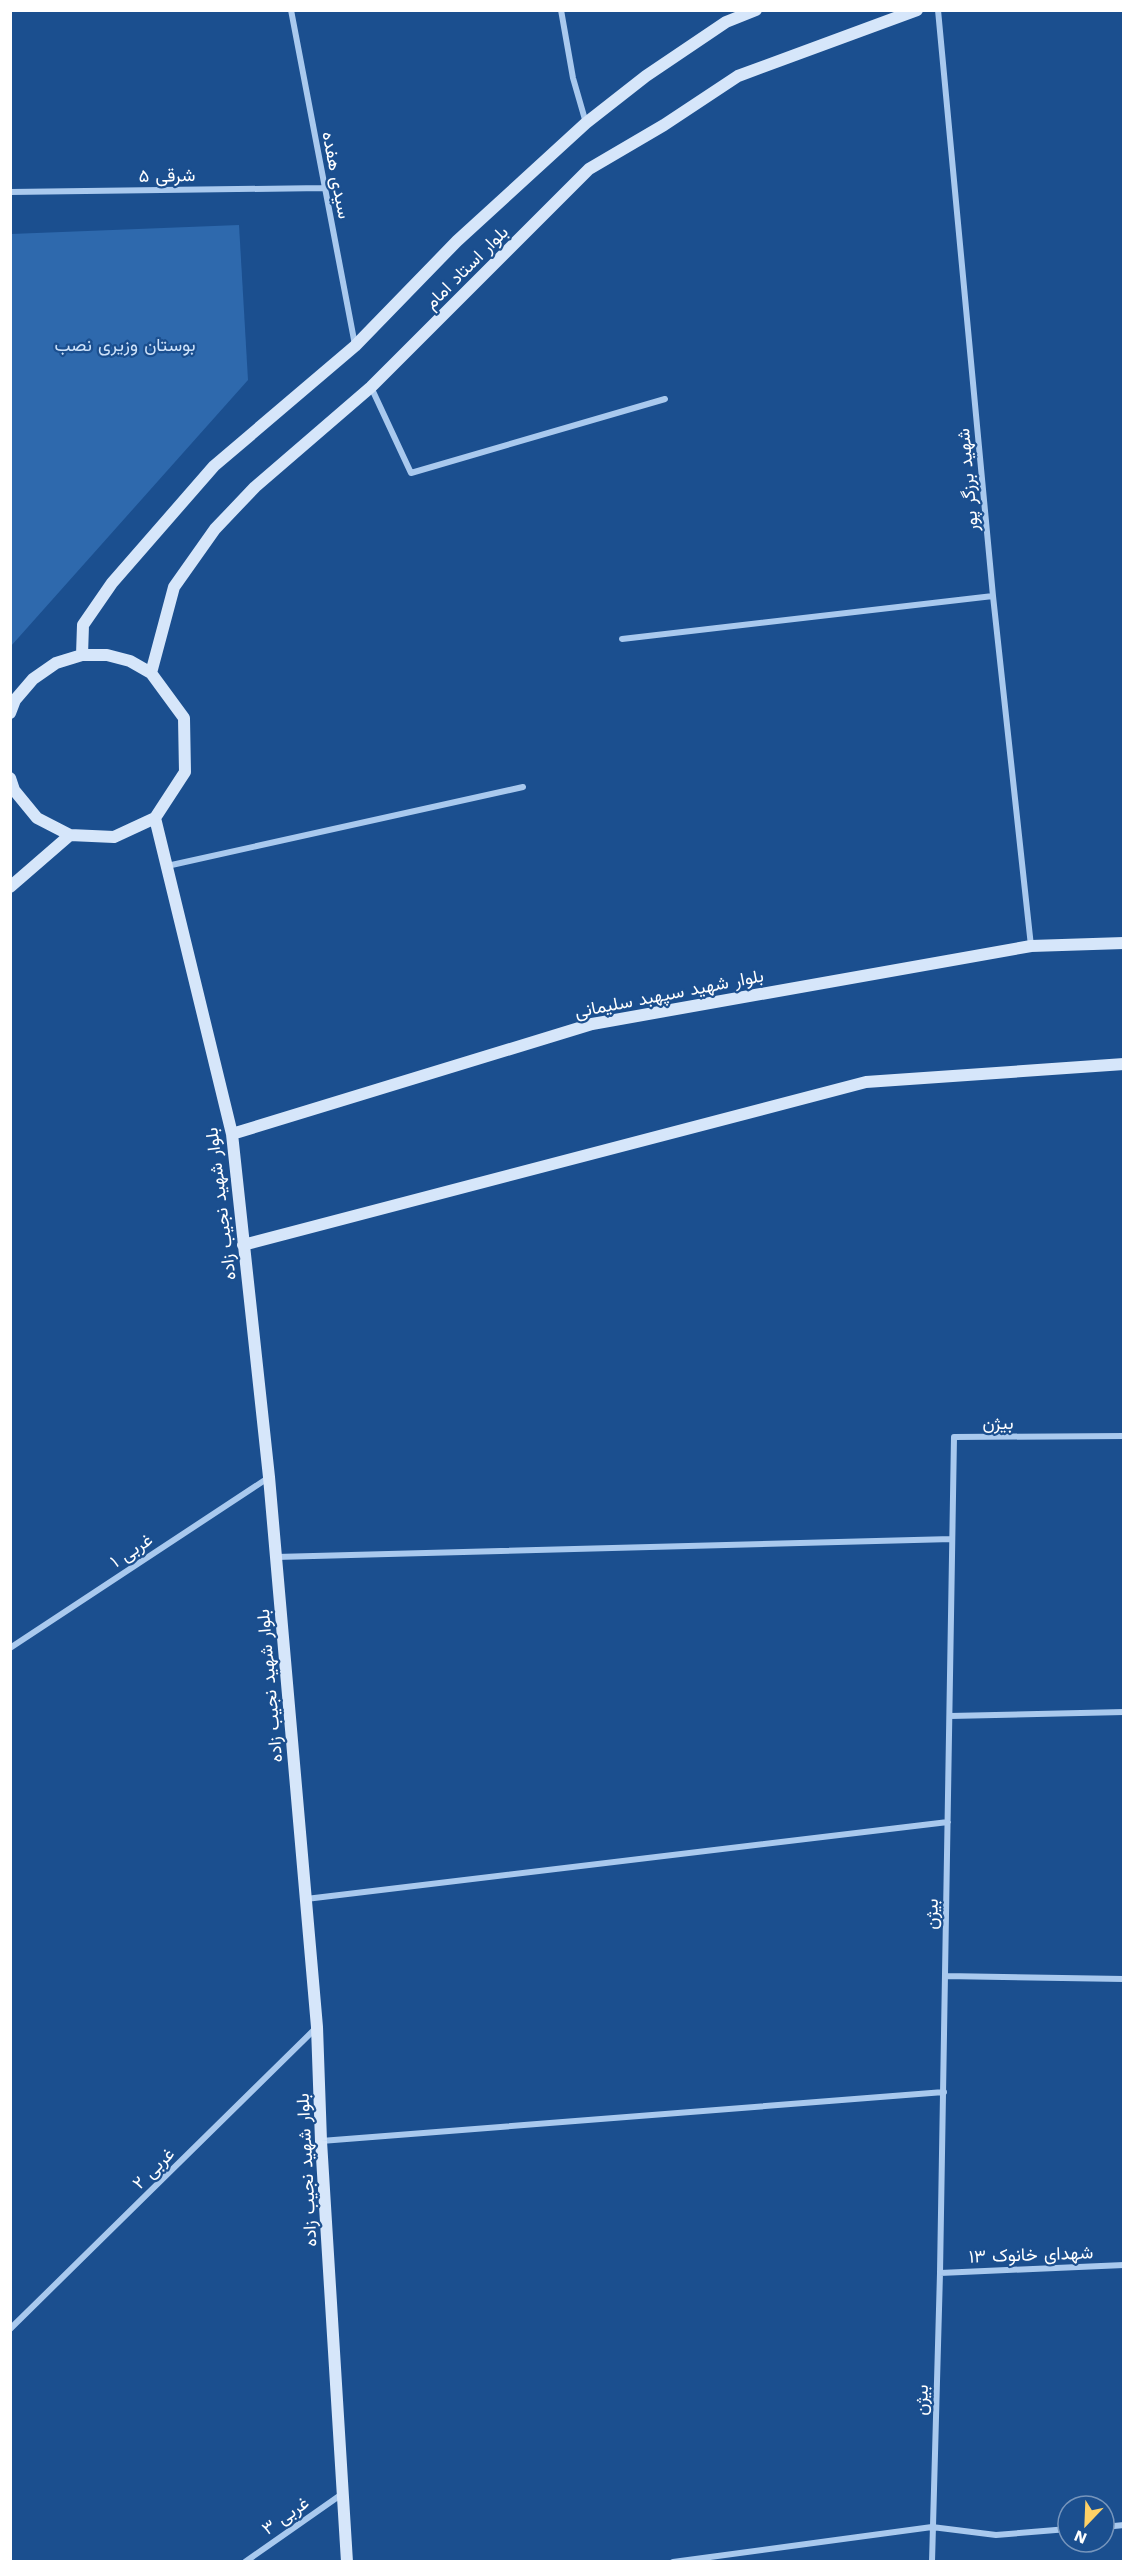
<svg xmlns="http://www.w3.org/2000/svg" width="1134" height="2572" font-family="'Work Sans',Vazirmatn,sans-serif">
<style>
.green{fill:#2e69ad}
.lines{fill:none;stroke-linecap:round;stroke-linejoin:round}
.street{stroke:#a9c9ee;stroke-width:6}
.secondary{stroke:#d6e6fa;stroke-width:12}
.labels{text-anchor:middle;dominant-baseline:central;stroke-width:4.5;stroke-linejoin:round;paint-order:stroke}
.street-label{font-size:18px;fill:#fff;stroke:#1b4f8f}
.park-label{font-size:18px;fill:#cfe3fa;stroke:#1b4f8f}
</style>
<rect width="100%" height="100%" fill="#1b4f8f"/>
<path class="green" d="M239 225 248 380 11 646V234Z"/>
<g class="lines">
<path class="street" d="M291 10 355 345
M561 10 573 78 586 123
M938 10 993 596 1031 946
M10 192 324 188
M371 387 411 473 665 399
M622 639 993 596
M167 866 523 787
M276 1557 952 1539
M10 1648 268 1478
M950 1716 1124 1712
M306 1899 948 1822
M945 1976 1124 1979
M321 2141 944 2092
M940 2273 1124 2265
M10 2329 317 2027
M1104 2527 1124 2525
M245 2562 342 2494
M673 2562 932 2527 996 2535 1068 2529
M932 2562 940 2273 954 1437 1124 1436"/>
<path class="secondary" d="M82 655 83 625 112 583 214 466 355 346 457 241 586 123 646 76 726 22 756 10
M151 673 174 587 215 529 255 487 371 387 589 169 664 125 738 76 917 10
M10 713 15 700 33 679 56 663 82 655H107L130 661 151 673 184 718 185 772 155 818 114 837 70 835 37 818 14 790 10 778
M155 818 232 1134 269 1477 317 2027 321 2141 347 2562
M10 887 70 835
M232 1134 592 1024 1031 946 1124 943
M243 1245 866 1082 1124 1064"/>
</g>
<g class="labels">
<g class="street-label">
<text transform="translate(167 175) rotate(-1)">شرقی ۵</text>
<text transform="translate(337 175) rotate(79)">سیدی هفده</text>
<text transform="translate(466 267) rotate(-45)">بلوار استاد امام</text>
<text transform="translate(967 480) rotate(-95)">شهید برزگر پور</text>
<text transform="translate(669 993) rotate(-11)">بلوار شهید سپهبد سلیمانی</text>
<text transform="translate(220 1204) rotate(-97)">بلوار شهید نجیب زاده</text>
<text x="998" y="1422">بیژن</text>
<text transform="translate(131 1550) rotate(-34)">غربی ۱</text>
<text transform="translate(269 1686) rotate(-95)">بلوار شهید نجیب زاده</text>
<text transform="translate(931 1914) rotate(-89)">بیژن</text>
<text transform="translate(153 2168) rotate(-45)">غربی ۲</text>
<text transform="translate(306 2170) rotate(-93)">بلوار شهید نجیب زاده</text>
<text transform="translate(1031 2254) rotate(-2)">شهدای خانوک ۱۳</text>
<text transform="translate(921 2400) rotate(-88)">بیژن</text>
<text transform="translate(285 2515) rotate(-35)">غربی ۳</text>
</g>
<g class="park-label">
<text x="125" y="344">بوستان وزیری نصب</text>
</g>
</g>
<rect width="1134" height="2572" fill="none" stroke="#ffffff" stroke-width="24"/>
<g transform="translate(1086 2524) rotate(203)"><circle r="28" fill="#1b4f8f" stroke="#7695bc" stroke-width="1.5"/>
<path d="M0-4.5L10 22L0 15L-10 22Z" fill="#ffd166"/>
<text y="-9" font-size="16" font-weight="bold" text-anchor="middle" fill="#ffffff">N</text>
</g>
</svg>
